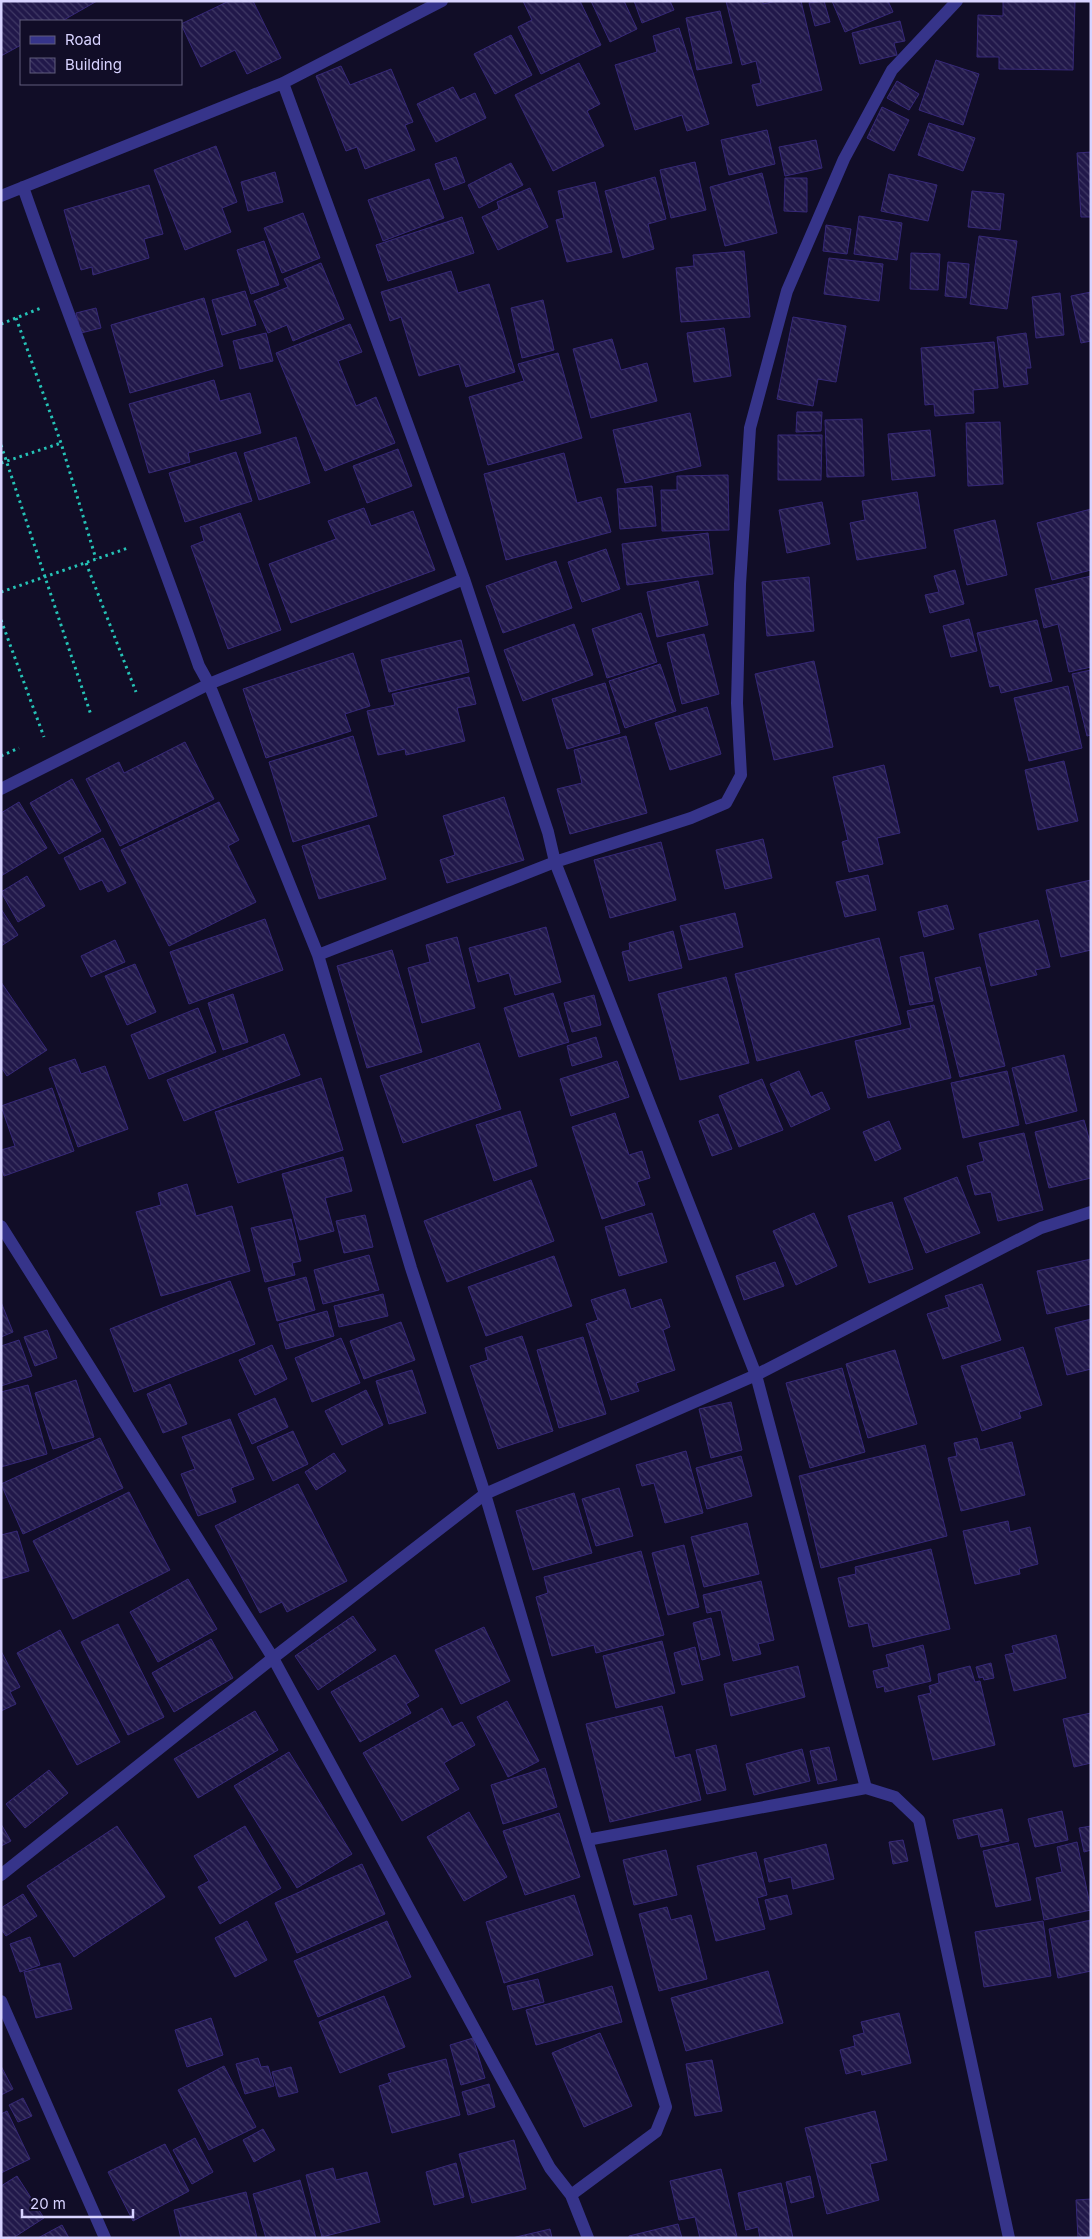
<svg xmlns="http://www.w3.org/2000/svg" width="1092" height="2239" font-family="Inter,sans-serif">
<style>
.building{fill:url(#building-back-hatch);stroke:#362878}
.lines{fill:none;stroke-linecap:round;stroke-linejoin:round}
.path{stroke:#25c2b6;stroke-width:3;stroke-dasharray:2.5 4;stroke-linecap:butt}
.minor{stroke:#36348a;stroke-width:12}
</style>
<defs>
<pattern id="building-back-hatch" width="6" height="6" patternUnits="userSpaceOnUse" patternTransform="scale(1.25)"><rect width="6" height="6" fill="#21184a"/><path d="M-1 5l2 2M0 0l6 6M5-1l2 2" fill="none" stroke="#403965"/></pattern>
</defs>
<rect width="100%" height="100%" fill="#110d27"/>
<path class="building" d="M1 1H97L62 21H21V45L1 56Z
M229 1H253L281 58 247 74 235 50 201 67 181 24Z
M523 1H580L601 45 541 74 518 27 532 20Z
M591 1H624L637 29 610 42Z
M634 1H670L674 10 642 23Z
M726 1H763V4L776 1H801L822 90 757 106 752 85 761 83 756 61 742 65Z
M824 1 830 22 815 26 809 3Z
M832 1H888L893 12 845 32Z
M1003 1H1075L1073 70 999 69V57H977L978 15 1003 16Z
M720 11 732 63 697 70 686 18Z
M900 21 905 41 894 43 897 55 860 64 852 33Z
M679 28 709 124 687 131 682 115 635 130 615 65 657 52 653 36Z
M511 35 532 75 495 94 474 54Z
M936 60 979 74 963 125 919 110Z
M579 63 600 104 587 111 604 146 553 171 515 95Z
M341 66 350 85 391 69 413 122 405 125 415 150 365 169 357 147 346 151 316 76Z
M897 81 919 94 909 110 887 98Z
M453 87 460 100 475 93 486 118 436 142 417 104Z
M882 107 909 120 894 151 867 138Z
M929 123 975 138 963 171 918 155Z
M767 130 775 164 729 175 721 140Z
M816 140 822 168 785 176 779 147Z
M216 146 237 202 222 208 231 232 185 250 154 170Z
M1091 152V217H1081L1077 153Z
M456 157 465 182 444 190 435 164Z
M695 162 706 210 671 218 660 170Z
M511 163 523 185 479 208 468 185Z
M275 172 283 202 248 211 241 182Z
M762 173 777 233 725 246 710 187Z
M889 174 937 185 928 221 881 211Z
M655 177 666 219 648 224 654 249 623 258 605 191Z
M785 178H807V212L784 211Z
M429 179 444 218 383 241 368 200Z
M595 182 612 252 567 262 556 220 564 218 558 191Z
M149 185 163 234 144 239 149 258 93 275 92 267 81 270 64 210Z
M530 188 548 227 498 250 482 217 499 209 497 202Z
M972 191 1004 194 1000 230 968 227Z
M303 213 320 258 282 273 264 228Z
M859 216 902 223 897 260 854 254Z
M462 217 474 253 388 281 376 245Z
M826 225 851 229 847 254 823 251Z
M979 236 1017 241 1007 309 970 304Z
M264 241 279 285 251 294 237 250Z
M744 251 750 317 681 322 676 268 694 266 693 255Z
M911 253 940 254 938 290 910 289Z
M829 258 883 264 879 301 824 294Z
M948 262 969 264 966 298 945 296Z
M321 263 344 319 293 341 287 325 268 333 254 301 288 287 284 279Z
M451 271 458 293 489 284 515 372 466 387 459 364 419 376 401 317 390 321 381 292Z
M245 291 256 325 222 335 212 300Z
M1091 292V341L1081 343 1071 296Z
M1060 293 1064 335 1036 338 1032 297Z
M204 298 223 366 130 393 111 325Z
M543 300 554 350 522 358 511 308Z
M96 308 101 328 81 333 76 313Z
M793 317 846 326 836 382 818 379 813 406 777 399Z
M350 324 362 352 338 361 356 406 376 397 395 443 325 471 276 353Z
M724 328 731 376 694 382 687 333Z
M266 333 273 361 240 369 233 341Z
M1026 333 1031 368H1026L1028 384 1004 387 997 337Z
M612 339 621 370 647 363 657 401 591 418 573 349Z
M994 342 998 388 973 390 974 413 935 416 934 404 925 405 921 348Z
M558 353 582 438 488 465 469 397 524 381 518 364Z
M214 380 220 401 250 393 261 433 188 453 190 462 149 473 129 404Z
M797 412H822L821 431 796 432Z
M690 413 701 466 625 483 613 430Z
M862 419 864 476 827 477 825 420Z
M1000 422 1003 484 968 486 966 423Z
M930 430 935 476 892 480 888 434Z
M778 435H822L821 480H778Z
M296 437 310 483 259 500 244 453Z
M398 449 412 486 367 503 353 466Z
M236 452 252 501 185 522 169 473Z
M564 453 577 503 601 497 611 532 506 560 484 474Z
M728 475 729 530 662 531 661 490H677V476Z
M652 486 656 526 620 529 617 489Z
M917 492 926 548 857 560 850 523 865 520 862 501Z
M822 502 830 544 787 553 779 510Z
M364 508 371 526 413 511 435 570 291 623 269 564 336 539 328 521Z
M1091 509V570L1052 580 1037 523Z
M240 513 281 630 228 649 191 546 204 541 200 527Z
M995 520 1007 575 967 585 954 530Z
M708 533 713 574 627 585 622 544Z
M606 549 620 589 582 602 568 562Z
M556 561 572 608 503 633 486 586Z
M955 570 964 604 930 613 925 595 939 592 934 576Z
M1091 576V667L1069 672 1058 624 1044 628 1035 589Z
M809 577 814 631 767 636 762 582Z
M698 581 708 625 657 637 647 592Z
M641 613 657 662 607 678 592 629Z
M969 619 977 651 951 657 943 626Z
M1037 620 1052 681 1001 693 999 685 990 687 977 633Z
M574 624 593 675 523 701 504 650Z
M704 634 719 694 682 704 667 643Z
M461 640 469 672 389 692 381 660Z
M353 653 370 706 345 714 351 731 266 758 243 689Z
M814 661 833 747 774 760 755 674Z
M660 664 676 711 625 728 609 681Z
M1091 670V735L1087 736 1072 674Z
M469 677 476 704 457 708 465 741 406 755 405 749 378 755 367 711 395 705 392 694Z
M605 683 620 733 567 749 552 699Z
M1068 686 1082 748 1029 761 1014 698Z
M707 707 721 754 670 770 655 723Z
M353 736 377 816 293 842 269 762Z
M626 736 647 813 570 834 557 789 582 783 574 750Z
M185 742 214 799 120 846 86 779 119 762 124 773Z
M1064 761 1078 821 1038 830 1025 770Z
M884 765 900 833 877 838 883 864 849 872 842 842 848 840 833 777Z
M72 779 101 831 59 854 30 803Z
M504 797 524 860 447 883 440 860 455 855 443 816Z
M19 802 47 848 1 876V813Z
M219 802 239 840 228 846 256 902 169 946 121 850Z
M369 825 386 879 319 899 302 846Z
M103 838 126 883 108 892 102 880 80 890 64 858Z
M763 839 772 878 725 889 716 850Z
M661 842 676 900 610 918 594 860Z
M868 875 876 910 845 917 836 882Z
M27 876 45 906 18 922 1 892Z
M1091 880V950L1061 957 1046 890Z
M947 905 954 929 924 937 918 912Z
M1 909 18 935 1 946Z
M735 913 743 947 689 960 680 926Z
M265 919 283 970 189 1004 170 952Z
M1038 920 1050 967 1035 970 1037 975 991 986 979 934Z
M546 927 561 982 515 995 509 973 478 982 469 948Z
M673 931 682 968 629 981 622 952 630 950 629 943Z
M457 937 475 1008 422 1023 408 968 430 962 426 945Z
M879 938 901 1024 757 1061 735 974Z
M115 940 125 962 91 977 81 956Z
M392 950 422 1052 367 1068 337 966Z
M923 952 933 1001 910 1005 900 957Z
M135 964 156 1012 127 1025 105 976Z
M980 967 1005 1066 960 1077 935 978Z
M726 977 749 1063 680 1080 658 994Z
M1 982 47 1050 7 1076 1 1067Z
M553 993 569 1042 519 1057 504 1008Z
M233 994 248 1042 223 1050 208 1003Z
M594 995 601 1025 572 1032 564 1003Z
M934 1005 951 1078 868 1098 855 1041 911 1028 907 1011Z
M198 1008 216 1052 149 1079 131 1035Z
M284 1034 300 1075 184 1121 167 1080Z
M596 1037 602 1057 572 1066 567 1046Z
M479 1043 501 1109 403 1143 380 1076Z
M1064 1055 1077 1111 1026 1124 1012 1068Z
M75 1059 81 1074 105 1066 128 1129 78 1147 49 1068Z
M617 1061 629 1097 571 1116 560 1079Z
M799 1071 811 1097 822 1092 830 1109 791 1127 770 1084Z
M1007 1071 1019 1125 963 1138 951 1083Z
M321 1078 343 1150 238 1183 215 1112Z
M762 1079 783 1130 739 1147 719 1096Z
M52 1088 74 1151 4 1176 1 1167V1150L15 1146 1 1106Z
M520 1111 537 1166 494 1181 476 1125Z
M615 1113 629 1155 642 1151 650 1178 637 1182 645 1205 602 1219 572 1127Z
M718 1114 732 1149 712 1156 699 1121Z
M1084 1120 1091 1146V1178L1049 1188 1035 1132Z
M889 1121 901 1149 875 1161 863 1132Z
M1024 1133 1043 1210 998 1221 991 1192 975 1195 967 1166 984 1161 979 1143Z
M343 1157 352 1191 325 1198 334 1231 300 1240 282 1174Z
M957 1177 980 1233 926 1253 904 1198Z
M531 1180 554 1241 447 1282 424 1221Z
M187 1184 196 1216 232 1206 250 1271 161 1296 136 1212 161 1205 158 1193Z
M892 1202 913 1269 869 1283 848 1216Z
M652 1213 667 1262 619 1276 605 1227Z
M814 1213 837 1266 796 1285 773 1231Z
M365 1215 373 1247 344 1253 336 1221Z
M291 1219 301 1261 292 1263 295 1275 265 1282 251 1228Z
M369 1255 379 1290 323 1304 314 1270Z
M554 1256 572 1306 486 1336 468 1287Z
M1091 1259V1304L1047 1314 1037 1271Z
M775 1262 784 1286 744 1300 736 1276Z
M306 1277 315 1310 277 1321 268 1288Z
M230 1281 255 1344 134 1392 110 1329Z
M982 1284 1001 1340 943 1359 927 1314 949 1307 945 1296Z
M625 1289 631 1309 661 1299 670 1327 663 1330 675 1370 636 1383 639 1391 611 1400 586 1324 598 1320 591 1300Z
M383 1294 388 1316 339 1327 334 1306Z
M1 1302 13 1332 1 1337Z
M327 1311 334 1336 286 1349 279 1324Z
M1091 1319V1369L1067 1375 1055 1328Z
M401 1322 415 1360 364 1379 350 1341Z
M47 1330 57 1358 35 1366 24 1337Z
M522 1336 553 1431 498 1449 470 1366 488 1360 485 1348Z
M583 1337 606 1414 559 1428 537 1350Z
M341 1338 360 1383 312 1402 295 1358Z
M19 1340 32 1376 1 1386V1346Z
M272 1345 287 1379 255 1395 239 1360Z
M1023 1347 1042 1405 1019 1412 1021 1418 982 1431 961 1366Z
M895 1350 917 1424 868 1438 846 1364Z
M842 1368 865 1452 810 1468 786 1383Z
M412 1370 426 1413 389 1424 376 1381Z
M76 1380 94 1437 53 1449 35 1393Z
M170 1384 187 1424 163 1433 147 1394Z
M28 1385 47 1454 1 1467V1392Z
M366 1390 383 1425 342 1445 325 1411Z
M275 1398 288 1427 252 1444 238 1414Z
M731 1402 742 1450 711 1458 699 1409Z
M230 1419 254 1479 231 1488 236 1502 198 1516 181 1474 195 1469 182 1437Z
M293 1431 308 1464 273 1481 257 1447Z
M100 1438 123 1488 23 1534 1 1484Z
M977 1438 980 1450 1012 1442 1025 1495 961 1511 948 1458 957 1456 954 1443Z
M925 1445 947 1536 821 1568 799 1476Z
M686 1451 703 1513 665 1523 654 1483 642 1486 636 1465Z
M334 1453 346 1471 316 1490 305 1472Z
M741 1456 752 1496 707 1509 696 1468Z
M298 1484 347 1581 287 1612 282 1602 260 1613 215 1526Z
M619 1488 633 1536 596 1546 582 1499Z
M129 1492 170 1570 73 1619 33 1541Z
M574 1493 592 1553 533 1570 516 1511Z
M1008 1521 1010 1532 1030 1527 1038 1564 1019 1569 1020 1574 975 1584 963 1531Z
M747 1523 759 1574 704 1587 691 1537Z
M17 1531 29 1571 1 1579V1535Z
M684 1545 699 1607 668 1615 652 1553Z
M931 1549 950 1629 873 1647 868 1623 849 1627 838 1578 856 1574 855 1567Z
M641 1551 664 1635 596 1653 594 1645 552 1656 536 1597 548 1593 544 1577Z
M188 1579 217 1629 158 1662 130 1612Z
M761 1581 774 1640 758 1644 761 1654 733 1661 721 1610 707 1613 703 1595Z
M353 1616 376 1650 318 1690 295 1656Z
M711 1618 720 1655 702 1660 693 1623Z
M118 1624 164 1717 128 1735 81 1642Z
M484 1627 510 1681 461 1704 435 1650Z
M60 1630 120 1742 77 1765 17 1653Z
M1056 1635 1066 1678 1014 1691 1005 1655 1014 1653 1012 1646Z
M211 1639 233 1678 174 1712 152 1673Z
M662 1641 675 1693 616 1708 603 1656Z
M923 1645 931 1681 885 1692 884 1686 877 1688 873 1671 889 1667 886 1655Z
M695 1647 703 1680 682 1685 674 1653Z
M1 1651 20 1687 10 1692 16 1704 1 1711Z
M395 1655 419 1696 406 1704 411 1713 360 1742 331 1692Z
M991 1663 994 1678 984 1680 983 1677 979 1678 976 1667Z
M798 1666 805 1697 731 1716 724 1684Z
M970 1666 975 1682 980 1681 995 1745 933 1760 918 1696 931 1693 929 1686 939 1683 938 1674Z
M507 1701 539 1761 508 1777 477 1717Z
M662 1706 675 1758 690 1754 701 1800 610 1822 586 1724Z
M442 1708 452 1727 462 1722 475 1745 444 1763 459 1789 402 1821 363 1753Z
M255 1711 278 1750 198 1798 174 1759Z
M1091 1713V1763L1074 1767 1063 1719Z
M716 1745 726 1790 707 1794 696 1750Z
M829 1747 837 1780 818 1784 810 1751Z
M802 1749 810 1781 754 1795 746 1764Z
M289 1752 352 1854 297 1888 234 1786Z
M545 1768 557 1807 503 1824 491 1785Z
M49 1770 68 1793 25 1828 6 1804Z
M1002 1809 1009 1841 981 1847 978 1834 958 1839 953 1820Z
M1062 1811 1068 1840 1035 1847 1028 1819Z
M469 1812 507 1877 464 1901 427 1837Z
M559 1813 580 1877 525 1895 503 1831Z
M1 1824 11 1841 1 1846Z
M117 1826 165 1897 74 1957 27 1886Z
M245 1826 281 1888 220 1924 198 1887 209 1881 194 1856Z
M1091 1826V1850L1084 1852 1079 1828Z
M903 1840 908 1861 893 1864 889 1842Z
M1077 1842 1091 1910 1044 1920 1036 1878 1062 1872 1057 1847Z
M1018 1843 1031 1900 996 1907 983 1851Z
M826 1844 834 1879 793 1889 791 1877 769 1882 764 1859Z
M666 1850 677 1895 634 1905 623 1860Z
M756 1852 767 1895 757 1898 765 1929 716 1941 697 1866Z
M362 1864 385 1914 297 1953 275 1903Z
M23 1894 37 1916 6 1936 1 1929V1908Z
M574 1895 593 1955 504 1983 486 1922Z
M787 1895 792 1914 770 1920 765 1900Z
M667 1907 671 1920 691 1915 707 1979 659 1991 639 1914Z
M1091 1920V1971L1058 1978 1049 1929Z
M247 1921 267 1960 235 1977 215 1938Z
M387 1921 411 1977 318 2017 294 1961Z
M1043 1921 1051 1976 984 1987 975 1932Z
M30 1937 40 1965 20 1972 10 1944Z
M60 1963 72 2009 36 2018 24 1972Z
M768 1971 783 2023 686 2051 671 1998Z
M538 1979 544 2002 513 2010 507 1986Z
M612 1986 622 2022 536 2045 526 2010Z
M384 1996 405 2047 340 2073 319 2022Z
M899 2013 911 2063 862 2075 861 2070 846 2074 840 2050 855 2046 853 2036 864 2033 861 2022Z
M211 2018 223 2055 187 2067 175 2030Z
M600 2033 632 2106 584 2127 552 2053Z
M473 2038 485 2078 461 2085 450 2045Z
M258 2058 261 2067 268 2066 274 2086 245 2094 236 2064Z
M446 2059 460 2115 392 2133 379 2086 391 2082 388 2074Z
M712 2060 722 2111 695 2116 686 2064Z
M1 2066 13 2089 1 2095Z
M224 2066 256 2127 209 2150 178 2090Z
M291 2067 298 2092 279 2097 272 2072Z
M489 2084 495 2107 468 2115 462 2092Z
M23 2098 32 2116 18 2122 9 2105Z
M7 2111 30 2159 1 2173V2114Z
M875 2111 887 2160 870 2164 879 2200 827 2214 805 2128Z
M263 2129 275 2150 254 2162 243 2140Z
M195 2138 213 2172 192 2184 173 2150Z
M514 2140 526 2189 472 2203 459 2154Z
M165 2144 189 2191 133 2221 108 2172Z
M456 2163 464 2197 434 2205 426 2172Z
M333 2168 336 2180 367 2172 380 2222 322 2237 306 2175Z
M721 2169 737 2237 700 2238 695 2217 679 2220 670 2181Z
M17 2176 44 2218 13 2238H1V2186Z
M810 2176 814 2197 791 2203 786 2182Z
M300 2180 316 2238H266L253 2194Z
M781 2183 793 2238H760L758 2227 746 2230 738 2193Z
M246 2192 257 2238H181L174 2210Z
M1091 2199V2238H1078L1076 2200Z
M678 2224 682 2238H629V2236Z
M62 2225 69 2238H38Z
M550 2229 552 2238H512Z"/>
<g class="lines">
<path class="path" d="M16 318 61 443 96 559
M1 324 41 308
M1 445 91 715
M1 463 61 443
M86 563 136 692
M1 592 128 548
M1 620 44 737
M1 756 19 748"/>
<path class="minor" d="M283 83 464 579 548 832 555 862 756 1375 866 1788
M23 187C79 348 143 505 199 666L209 684 318 955 411 1268 485 1494 666 2107 656 2132 571 2195
M1 196 283 83 442 1
M1 789 209 684 464 579
M318 955 555 862 691 818 726 803 741 775 737 703 740 584 750 428 787 291 844 159 892 70 957 1
M1 1226 273 1658 550 2168 571 2195 588 2238
M587 1840 866 1788 895 1797 919 1820 1009 2238
M1 1875 273 1658 485 1494 756 1375 1041 1228 1091 1212
M1 2001 105 2238"/>
</g>
<rect width="1092" height="2239" fill="none" stroke="#d8d3ff" stroke-width="5"/>
<rect x="20" y="20" width="162" height="65" fill="#110d27" stroke="#615c7d"/>
<rect x="30" y="36" width="25" height="8" fill="#36348a" stroke="#615c7d"/>
<text x="65" y="45" font-size="15" fill="#d8d3ff">Road</text>
<rect x="30" y="58" width="25" height="15" fill="url(#building-back-hatch)" stroke="#615c7d"/>
<text x="65" y="70" font-size="15" fill="#d8d3ff">Building</text>
<path d="M22 2209v8h111v-8" fill="none" stroke="#d8d3ff" stroke-width="2.5"/>
<text x="30" y="2209" font-size="15" fill="#d8d3ff" stroke="#110d27" stroke-width="4" paint-order="stroke">20 m</text>
</svg>
